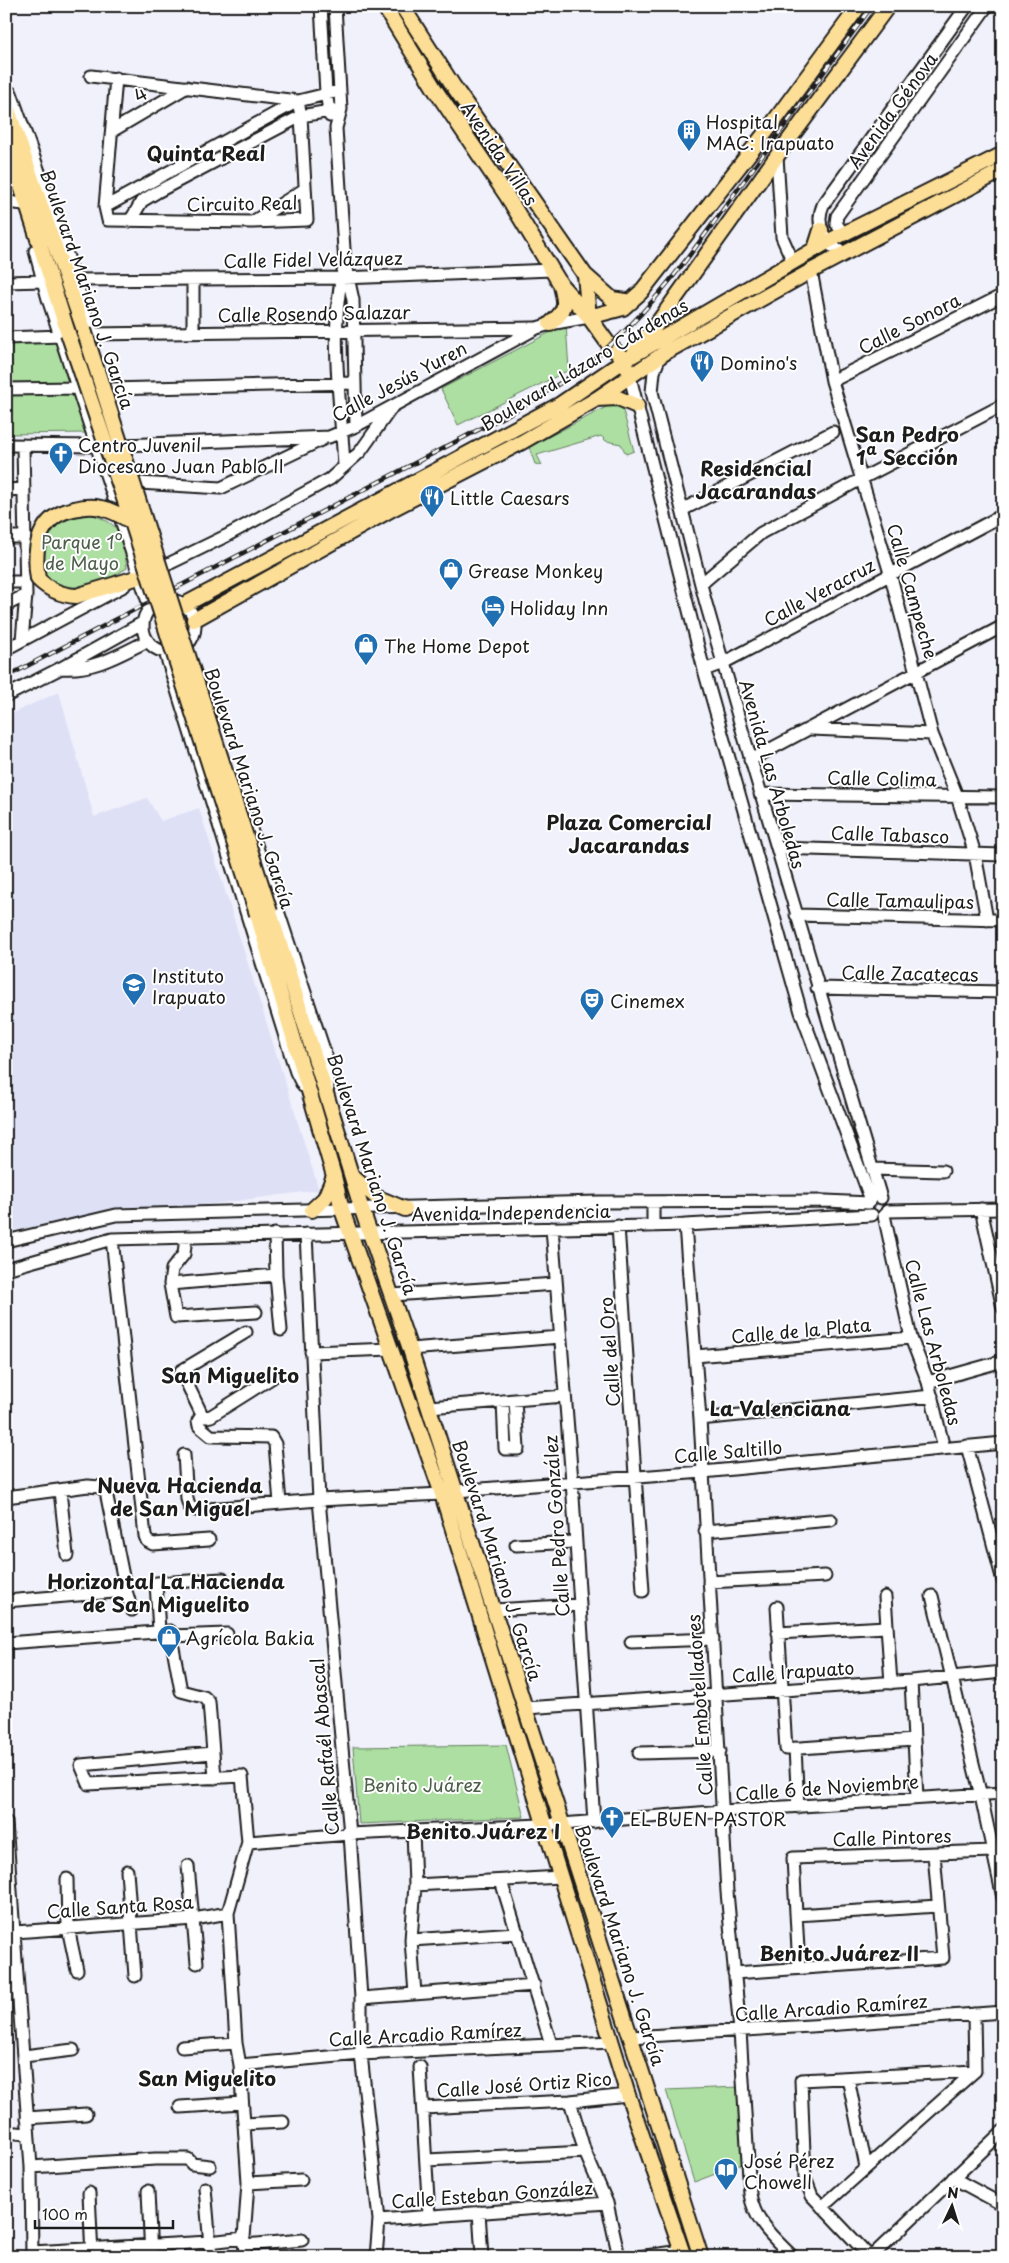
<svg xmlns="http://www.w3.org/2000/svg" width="1009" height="2263" font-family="'Playpen Sans',sans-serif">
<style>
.built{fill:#dee0f6}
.green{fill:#acdfa1;stroke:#647e5e}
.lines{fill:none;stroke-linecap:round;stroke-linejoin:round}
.minor-casing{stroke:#1c1c1c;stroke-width:15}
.major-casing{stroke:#1c1c1c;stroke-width:18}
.minor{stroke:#fff;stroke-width:11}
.major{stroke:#fdde96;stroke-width:14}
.rail-casing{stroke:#1c1c1c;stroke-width:4.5}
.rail{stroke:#fff;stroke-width:2.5;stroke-dasharray:8;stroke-linecap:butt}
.major-bridge-casing{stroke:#1c1c1c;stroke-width:18;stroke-linecap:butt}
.major-bridge{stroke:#fdde96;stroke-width:14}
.labels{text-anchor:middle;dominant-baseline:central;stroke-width:4;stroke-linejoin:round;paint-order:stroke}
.street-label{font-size:18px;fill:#1c1c1c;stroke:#fff}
.poi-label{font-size:18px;fill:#1c1c1c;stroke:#fff;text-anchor:start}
.park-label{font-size:18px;fill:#4e604b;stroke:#fff}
.quarter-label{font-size:20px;font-weight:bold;fill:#1c1c1c;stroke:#fff}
</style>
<rect width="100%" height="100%" fill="#f0f1fb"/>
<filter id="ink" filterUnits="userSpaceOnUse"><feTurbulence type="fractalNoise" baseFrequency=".02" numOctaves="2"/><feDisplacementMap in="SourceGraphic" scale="10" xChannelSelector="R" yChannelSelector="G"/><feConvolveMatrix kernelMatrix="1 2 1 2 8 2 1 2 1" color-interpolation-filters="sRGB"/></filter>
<g filter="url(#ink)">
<path class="built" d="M59 692 94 817 147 798 161 821 199 808 319 1190 6 1231V716Z"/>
<path class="green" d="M566 324 569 370 458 425 441 389Z
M58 340 71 383 11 386V341Z
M73 391 86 433 9 434 12 393Z
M621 403 634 451 626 454 621 444 606 441 601 436 537 455 542 465 535 464 529 447 612 404Z
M88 513C123 525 122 533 127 568L105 581 70 592C65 589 57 587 52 583 37 571 45 534 59 522 67 516 78 515 88 513Z
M506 1745 524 1817 359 1824 353 1747Z
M740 2087 745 2163 694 2182 666 2090Z"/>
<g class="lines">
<defs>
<path id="minor" d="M321 6 326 93 330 116
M335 6 341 109 336 128 345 264 353 300 356 426
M91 76 298 101
M116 78 105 207 108 220 252 222 307 220 301 116 298 101
M6 90 11 93 52 208 94 338
M112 131 187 87
M777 156 782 237 793 262
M6 186 16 178
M6 202 24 204
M105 207 298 101 339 91
M130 221 142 201 157 192 301 116 341 109
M254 221 305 189
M844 235 836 223 837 216 987 6
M35 251 48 299 150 608
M844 252C824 247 815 223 823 205L967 6
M343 271C329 332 341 404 344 466
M811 271 832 381 890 573 932 734 957 796 975 854 987 920
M76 280 342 278 552 270
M6 282 43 281
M193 332V279
M92 334 535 328
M6 338 61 336
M660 356 654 372 652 392 705 600 745 740 881 1198
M630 377 704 670 801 1012 871 1200
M832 381 1003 295
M6 389 78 388
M109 389 354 383
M6 445 98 446 329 437 356 426 537 328 550 324 589 317
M139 483 221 488 323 439
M6 490 23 489
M682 510 833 432
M6 537H25
M154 571 226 536 330 479 360 452 392 407
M6 582H25
M701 584 761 533 863 478 1003 405
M143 626a26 26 0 1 1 52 0a26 26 0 1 1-52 0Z
M6 605 26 595
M22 640 26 595 23 445
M6 649 124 586
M165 652 296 1072 303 1086
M61 668C93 671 119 655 147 641
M704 670 723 663 1003 515
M6 696 61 668 142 623
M811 729 932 734
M750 760 1003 626
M760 794 1003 797
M243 805 326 1056 328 1088
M777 848 1003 855
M796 915 1003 920
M817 988 1003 992
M872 1169 943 1171
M653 1202V1226
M981 1209 1003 1308
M887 1211 1003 1209
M884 1215 911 1338 928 1382 944 1449
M685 1225 700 1419 727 1892 740 2031 750 2194C755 2223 773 2237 793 2257
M618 1226 643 1591
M552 1228 572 1481 594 1822
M275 1234 276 1275 281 1330
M306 1234 319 1500 350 1834 361 1998V2054L379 2220 376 2257
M186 1237 184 1254 172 1269 170 1284 176 1317 256 1312
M112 1239 145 1536 147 1541 153 1544 209 1540
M6 1241 116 1215 598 1202 826 1201 869 1203
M6 1269 112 1239 685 1225 872 1215
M170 1284 276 1275
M392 1295 556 1284
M246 1332 181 1371 202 1415 206 1417 211 1416 273 1377
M410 1349 560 1337
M311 1352 392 1349
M695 1356 911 1338
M928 1382 1003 1361
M503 1401 505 1449H518L515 1400
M429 1407 565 1396
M202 1415 198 1421 199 1426 211 1436 271 1437 275 1444 280 1503
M700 1419 932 1396
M967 1446 1003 1581
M184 1455 187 1499 189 1506 196 1510 319 1500 442 1494
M60 1491 67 1555
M456 1491 703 1472 1003 1443
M6 1497 88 1486 100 1487 106 1492 126 1591 132 1610
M705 1531 831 1520
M516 1545 575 1542
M709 1582 825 1576
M932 1596 981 1796 1003 1898
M885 1597 891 1683
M6 1601 126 1591
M777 1607 786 1749 914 1740
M494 1610 579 1605
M159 1631 156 1583 223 1579
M778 1633 886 1627
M170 1636 227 1634
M631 1642 713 1639
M6 1643 170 1631 181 1691 204 1697 209 1702 215 1778
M911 1681 917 1798
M526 1708 911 1681 1003 1672
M795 1748 798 1807
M212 1753 81 1765 89 1784 242 1776 248 1842 228 1913 236 2043 240 2065 248 2183 244 2238 245 2256 248 2257
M639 1753 720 1751
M6 1822 31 2167 32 2257
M413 1830 415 1885 411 1940 415 1994
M248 1842 350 1834 562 1824 723 1811 1003 1793
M188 1866 197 1963
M127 1871 135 1976
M67 1879 68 1928 77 1970
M501 1881 551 2044
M415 1885 561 1877
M796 1915 938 1906
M15 1932 194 1919 228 1913
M411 1940 518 1933
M799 1968 793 1858 993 1851
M734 1973 943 1958 934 1854
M361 1998 534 1985
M631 2037 827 2025 1003 2012
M182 2047 236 2043
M24 2056 73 2050
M240 2065 361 2054 612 2042
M420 2067 429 2215
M848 2078 866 2167
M570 2101 585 2152 607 2203 619 2257
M180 2107 242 2103
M423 2108 570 2101 628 2095
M27 2118 86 2114
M244 2124 283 2122
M6 2132 27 2134
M427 2160 585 2152
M31 2167 155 2159H188L192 2164 210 2166
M953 2178 1003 2205
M248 2183 301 2180
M205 2188 211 2257
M148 2191 151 2257
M89 2193 92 2256
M822 2207 975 2071 974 2014
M479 2212 482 2257
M379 2220 607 2203
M244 2245 302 2240
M32 2252 209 2242 244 2238
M638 2257 682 2251
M870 2257 812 2196 805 2178 801 2080 975 2071
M871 2257 1003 2131"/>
<path id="major" d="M384 6 436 91 507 196 561 285 589 317 610 346 625 360 627 368
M402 6 454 87 585 275 589 317
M6 104 84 330
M6 139 68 333
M815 249 821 230
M585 275 612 299 631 302
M589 317 623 308 641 292 773 123 859 6
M550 324C567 310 566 305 561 286
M635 349 654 328 777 156 888 6
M596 399 618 398 637 406
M76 596 139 577
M184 605 559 405 625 360 829 241 1003 154
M194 620 394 508 522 442 595 400 666 352 811 271 1003 170
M270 912 362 1210 410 1349 701 2257
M257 914 334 1176 342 1210 442 1494 628 2095 684 2257
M353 1177 376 1197 405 1209
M312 1210 325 1198 334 1176"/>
</defs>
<use href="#minor" class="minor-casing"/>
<use href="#major" class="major-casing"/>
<use href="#minor" class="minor"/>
<use href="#major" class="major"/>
<defs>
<path id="rail" d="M6 677 520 408C551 389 584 370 610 345 659 300 697 246 735 193 781 131 827 68 872 6"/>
</defs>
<use href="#rail" class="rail-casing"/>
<use href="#rail" class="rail"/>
<defs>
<path id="major-bridge" d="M84 330 270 912
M68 333 132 522 257 914
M76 596C60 595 49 590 38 579 33 548 38 516 74 509 82 507 92 506 101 508 112 510 122 516 132 522"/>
</defs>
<use href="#major-bridge" class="major-bridge-casing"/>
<use href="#major-bridge" class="major-bridge"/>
</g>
</g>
<defs>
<symbol id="building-pin" viewBox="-11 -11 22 30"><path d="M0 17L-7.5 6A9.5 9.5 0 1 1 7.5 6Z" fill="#1f6fb2" stroke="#fff"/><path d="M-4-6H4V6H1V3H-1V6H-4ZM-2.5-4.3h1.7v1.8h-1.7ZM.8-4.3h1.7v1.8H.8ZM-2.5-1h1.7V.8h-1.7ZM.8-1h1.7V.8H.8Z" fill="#fff"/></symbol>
<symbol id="restaurant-pin" viewBox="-11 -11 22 30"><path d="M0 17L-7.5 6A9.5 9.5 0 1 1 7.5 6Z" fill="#1f6fb2" stroke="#fff"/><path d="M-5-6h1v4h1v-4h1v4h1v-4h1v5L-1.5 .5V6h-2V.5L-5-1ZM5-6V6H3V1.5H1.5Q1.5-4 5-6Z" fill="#fff"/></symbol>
<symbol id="church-pin" viewBox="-11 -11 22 30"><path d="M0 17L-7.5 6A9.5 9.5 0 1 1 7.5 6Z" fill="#1f6fb2" stroke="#fff"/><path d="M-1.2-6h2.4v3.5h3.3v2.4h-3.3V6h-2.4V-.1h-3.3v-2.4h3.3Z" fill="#fff"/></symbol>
<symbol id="shop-pin" viewBox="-11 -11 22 30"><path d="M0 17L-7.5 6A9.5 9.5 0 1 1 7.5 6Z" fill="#1f6fb2" stroke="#fff"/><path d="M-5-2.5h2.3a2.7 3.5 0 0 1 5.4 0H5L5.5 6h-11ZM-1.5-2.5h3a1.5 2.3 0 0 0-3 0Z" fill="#fff"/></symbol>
<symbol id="hotel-pin" viewBox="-11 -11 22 30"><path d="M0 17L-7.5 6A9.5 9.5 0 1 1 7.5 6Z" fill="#1f6fb2" stroke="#fff"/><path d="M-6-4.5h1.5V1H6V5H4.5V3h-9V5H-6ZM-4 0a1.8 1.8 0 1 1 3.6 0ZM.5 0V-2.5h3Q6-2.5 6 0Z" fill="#fff"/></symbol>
<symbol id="school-pin" viewBox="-11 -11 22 30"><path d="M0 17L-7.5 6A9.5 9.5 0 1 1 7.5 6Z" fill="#1f6fb2" stroke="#fff"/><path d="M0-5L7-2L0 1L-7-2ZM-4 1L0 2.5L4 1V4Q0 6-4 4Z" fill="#fff"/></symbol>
<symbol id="theatre-pin" viewBox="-11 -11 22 30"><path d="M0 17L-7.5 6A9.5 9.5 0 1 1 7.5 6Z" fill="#1f6fb2" stroke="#fff"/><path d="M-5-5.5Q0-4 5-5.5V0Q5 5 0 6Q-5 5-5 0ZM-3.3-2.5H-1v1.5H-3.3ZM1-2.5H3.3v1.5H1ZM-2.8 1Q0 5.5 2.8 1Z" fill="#fff"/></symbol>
<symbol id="library-pin" viewBox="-11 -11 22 30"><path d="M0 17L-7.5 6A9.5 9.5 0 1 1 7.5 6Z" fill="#1f6fb2" stroke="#fff"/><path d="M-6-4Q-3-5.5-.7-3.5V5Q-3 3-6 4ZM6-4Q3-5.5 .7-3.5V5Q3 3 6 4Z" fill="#fff"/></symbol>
</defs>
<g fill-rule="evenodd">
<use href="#building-pin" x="675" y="117" width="28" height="38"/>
<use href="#restaurant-pin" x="688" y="348" width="28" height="38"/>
<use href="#church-pin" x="47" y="440" width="28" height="38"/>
<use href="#restaurant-pin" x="418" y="483" width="28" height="38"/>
<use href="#shop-pin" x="437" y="556" width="28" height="38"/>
<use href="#hotel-pin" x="479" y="593" width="28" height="38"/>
<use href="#shop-pin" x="352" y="631" width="28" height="38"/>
<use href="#school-pin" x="120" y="971" width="28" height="38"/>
<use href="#theatre-pin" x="578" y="986" width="28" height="38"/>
<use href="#shop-pin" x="155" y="1623" width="28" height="38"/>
<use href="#church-pin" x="598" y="1804" width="28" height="38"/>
<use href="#library-pin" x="712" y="2156" width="28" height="38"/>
</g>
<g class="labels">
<g class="street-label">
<text transform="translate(140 94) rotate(-31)">4</text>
<text transform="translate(892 110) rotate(-54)">Avenida Génova</text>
<text transform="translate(500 153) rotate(56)">Avenida Villas</text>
<text transform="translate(242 203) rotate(-1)">Circuito Real</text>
<text transform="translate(313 259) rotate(-1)">Calle Fidel Velázquez</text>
<text transform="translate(88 289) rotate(71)">Boulevard Mariano J. García</text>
<text transform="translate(314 313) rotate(-1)">Calle Rosendo Salazar</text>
<text transform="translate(909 323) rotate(-27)">Calle Sonora</text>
<text transform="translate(584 364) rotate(-31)">Boulevard Lázaro Cárdenas</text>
<text transform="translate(399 381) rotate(-28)">Calle Jesús Yuren</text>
<text transform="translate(913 591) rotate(74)">Calle Campeche</text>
<text transform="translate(819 592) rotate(-28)">Calle Veracruz</text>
<text transform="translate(773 774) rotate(74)">Avenida Las Arboledas</text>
<text transform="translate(882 778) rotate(1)">Calle Colima</text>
<text transform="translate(250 788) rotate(72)">Boulevard Mariano J. García</text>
<text transform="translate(890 834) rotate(2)">Calle Tabasco</text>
<text transform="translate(900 900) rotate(1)">Calle Tamaulipas</text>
<text transform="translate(910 973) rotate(1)">Calle Zacatecas</text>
<text transform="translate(373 1174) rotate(72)">Boulevard Mariano J. García</text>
<text transform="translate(511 1212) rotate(-1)">Avenida Independencia</text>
<text transform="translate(801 1330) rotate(-5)">Calle de la Plata</text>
<text transform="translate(934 1342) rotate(75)">Calle Las Arboledas</text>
<text transform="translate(609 1352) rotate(-94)">Calle del Oro</text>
<text transform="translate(728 1451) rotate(-5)">Calle Saltillo</text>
<text transform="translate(556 1526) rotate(-94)">Calle Pedro González</text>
<text transform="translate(498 1560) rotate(72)">Boulevard Mariano J. García</text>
<text transform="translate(793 1671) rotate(-4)">Calle Irapuato</text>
<text transform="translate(699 1705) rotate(-94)">Calle Embotelladores</text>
<text transform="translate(324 1747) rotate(-95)">Calle Rafaél Abascal</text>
<text transform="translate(827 1787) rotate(-4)">Calle 6 de Noviembre</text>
<text transform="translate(892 1837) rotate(-2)">Calle Pintores</text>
<text transform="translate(120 1906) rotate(-4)">Calle Santa Rosa</text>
<text transform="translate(621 1945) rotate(72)">Boulevard Mariano J. García</text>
<text transform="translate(831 2007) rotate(-4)">Calle Arcadio Ramírez</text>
<text transform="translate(425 2034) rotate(-3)">Calle Arcadio Ramírez</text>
<text transform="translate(524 2084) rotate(-4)">Calle José Ortiz Rico</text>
<text transform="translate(492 2194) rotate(-4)">Calle Esteban González</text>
</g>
<g class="poi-label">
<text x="706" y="121">Hospital<tspan x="706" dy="21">MAC: Irapuato</tspan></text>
<text x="720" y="362">Domino's</text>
<text x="78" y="444">Centro Juvenil<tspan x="78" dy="21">Diocesano Juan Pablo II</tspan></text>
<text x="450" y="497">Little Caesars</text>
<text x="468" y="570">Grease Monkey</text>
<text x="510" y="607">Holiday Inn</text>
<text x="384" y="645">The Home Depot</text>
<text x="152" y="975">Instituto<tspan x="152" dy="21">Irapuato</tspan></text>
<text x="610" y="1000">Cinemex</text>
<text x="186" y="1637">Agrícola Bakia</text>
<text x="630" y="1818">EL BUEN PASTOR</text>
<text x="744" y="2160">José Pérez<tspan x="744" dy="21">Chowell</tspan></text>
</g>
<g class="park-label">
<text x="82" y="541">Parque 1º<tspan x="82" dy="21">de Mayo</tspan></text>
<text x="422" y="1784">Benito Juárez</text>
</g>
<g class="quarter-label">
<text x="206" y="153">Quinta Real</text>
<text x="907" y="434">San Pedro<tspan x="907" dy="23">1ª Sección</tspan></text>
<text x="756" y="468">Residencial<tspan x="756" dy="23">Jacarandas</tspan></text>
<text x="629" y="822">Plaza Comercial<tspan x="629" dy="23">Jacarandas</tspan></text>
<text x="230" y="1375">San Miguelito</text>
<text x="780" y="1408">La Valenciana</text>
<text x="180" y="1485">Nueva Hacienda<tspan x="180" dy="23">de San Miguel</tspan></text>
<text x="166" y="1581">Horizontal La Hacienda<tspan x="166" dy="23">de San Miguelito</tspan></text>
<text x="483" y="1831">Benito Juárez I</text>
<text x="839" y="1953">Benito Juárez II</text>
<text x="207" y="2078">San Miguelito</text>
</g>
</g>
<rect width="1009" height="2263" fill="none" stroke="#fff" stroke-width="25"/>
<rect x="12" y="12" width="984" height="2238" fill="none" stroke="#1c1c1c" stroke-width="2" filter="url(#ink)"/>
<g transform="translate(952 2206) rotate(4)" stroke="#ffffff" stroke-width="4" paint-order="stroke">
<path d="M0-4L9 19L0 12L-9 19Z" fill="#1c1c1c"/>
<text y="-8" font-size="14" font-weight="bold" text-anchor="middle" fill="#1c1c1c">N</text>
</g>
<path d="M35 2220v8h138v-8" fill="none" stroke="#1c1c1c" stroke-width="2.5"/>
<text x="42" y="2220" font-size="15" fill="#1c1c1c" stroke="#ffffff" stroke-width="4" paint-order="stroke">100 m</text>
</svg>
